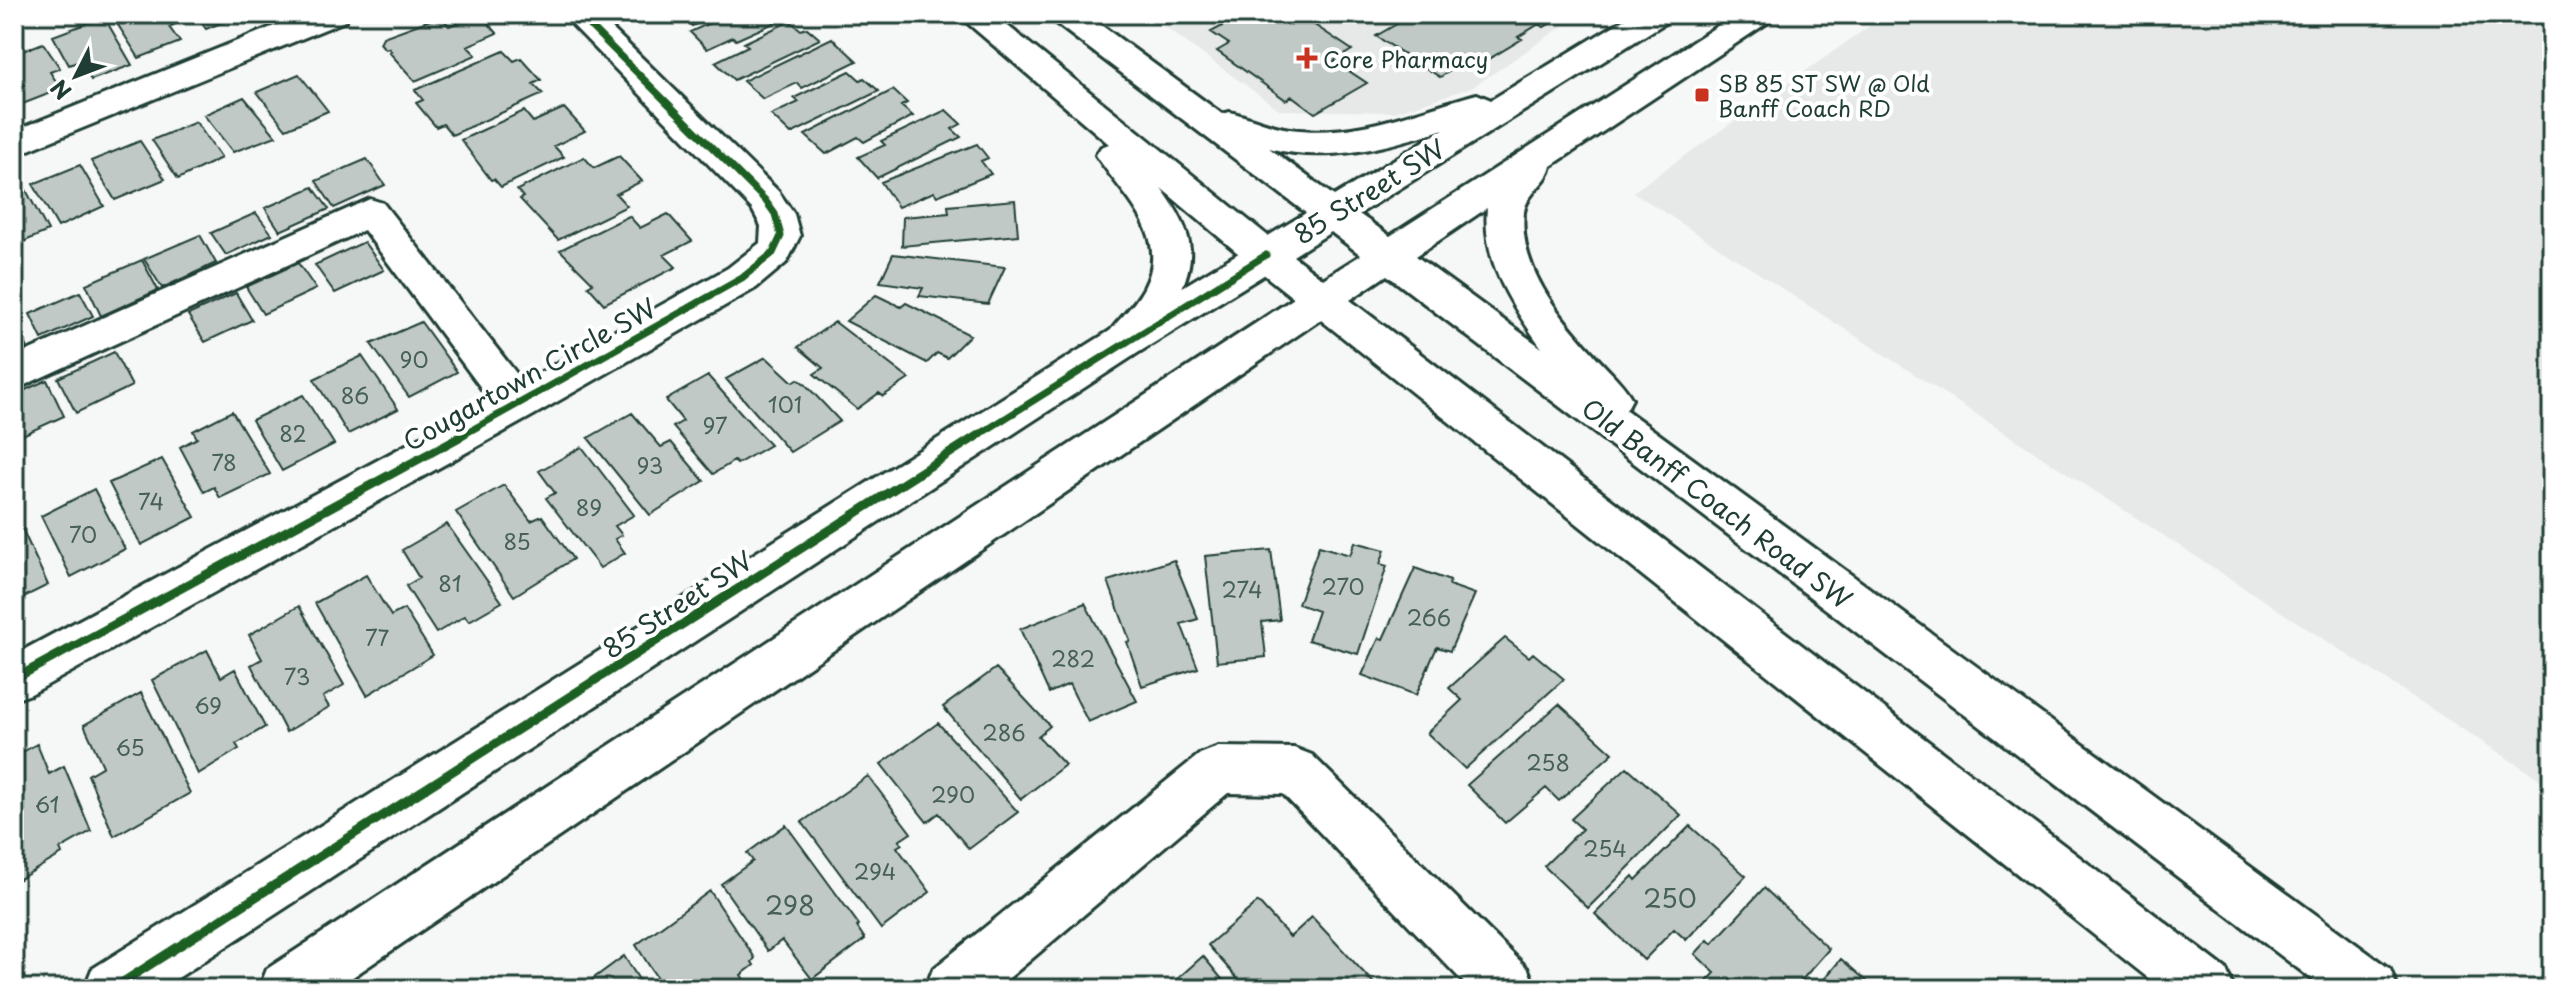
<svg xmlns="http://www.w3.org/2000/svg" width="2566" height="1003" font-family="'Playpen Sans',sans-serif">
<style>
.built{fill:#e6e9e8}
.building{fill:#c0c9c6;stroke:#1f3d34;stroke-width:2}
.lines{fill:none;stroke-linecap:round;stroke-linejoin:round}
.minor-casing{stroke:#1f3d34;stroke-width:6}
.major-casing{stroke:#1f3d34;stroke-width:6}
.minor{fill:#fff;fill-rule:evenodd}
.major{fill:#fff;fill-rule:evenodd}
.cycleway-far1-casing{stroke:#fff;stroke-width:11}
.cycleway-casing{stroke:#fff;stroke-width:14}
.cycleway-far1{stroke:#1b5e20;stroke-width:7}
.cycleway{stroke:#1b5e20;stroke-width:9}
.poi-dot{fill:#c8321e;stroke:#fff;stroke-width:3}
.labels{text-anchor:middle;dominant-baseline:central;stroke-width:8;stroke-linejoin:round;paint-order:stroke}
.far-poi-label{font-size:22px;fill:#1f3d34;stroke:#fff;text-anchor:start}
.number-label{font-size:22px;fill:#476058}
.street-label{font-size:26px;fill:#1f3d34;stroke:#fff}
.near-number-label{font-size:26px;fill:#476058}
</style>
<rect width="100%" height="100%" fill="#f6f7f7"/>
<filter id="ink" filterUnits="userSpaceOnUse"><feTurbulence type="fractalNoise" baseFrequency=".0125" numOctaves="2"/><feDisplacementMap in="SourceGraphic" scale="16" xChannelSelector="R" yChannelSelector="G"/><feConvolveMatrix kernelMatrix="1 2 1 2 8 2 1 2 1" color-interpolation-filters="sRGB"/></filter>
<g filter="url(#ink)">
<path class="built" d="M1147 14H1581L1473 87 1395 112 1280 110Z
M1887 14H2552V787L1633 192Z"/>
<path class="building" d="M111 14H171L177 23 169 27 180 42 139 58Z
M195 14H243L206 29Z
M480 14 497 33 467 46 476 55 415 81 389 52 391 51 388 48 385 49 380 43 383 37 441 16 449 26Z
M679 14H718L692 26Z
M729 14H794L736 40 733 37 707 49 690 32Z
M1245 14H1298L1352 50 1334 61 1367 83 1315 113 1292 96 1286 100 1217 51 1229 44 1211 32Z
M1414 14H1566L1544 27 1539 24 1518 37 1522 39 1474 68 1465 62 1440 77 1376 36Z
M104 17 132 65 91 80 80 61 69 65 53 36Z
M790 21 801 30 807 28 820 39 734 80 715 62 748 46 744 43Z
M832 38 857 61 802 88 797 83 763 99 743 81Z
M43 43 60 68 50 72 61 89 20 105 14 95V51L18 49 20 52Z
M504 51 514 61 521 58 541 80 533 84 543 94 452 135 443 124 436 127 416 103 423 100 415 90Z
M850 71 860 80 864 78 879 91 791 134 771 115 799 102 794 98Z
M299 74 328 111 286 129 257 92Z
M893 90 907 103 901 106 913 116 864 142 858 137 826 154 805 135Z
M244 97 276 136 233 152 204 115Z
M564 108 585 131 554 146 564 157 501 187 494 179 491 180 461 140 524 111 533 122Z
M946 110 961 124 952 129 961 137 877 178 858 157 885 145 881 141Z
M196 122 221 158 178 179 152 140Z
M140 141 165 179 115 200 91 161Z
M977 144 988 158 981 161 991 174 937 196 934 192 898 207 881 182Z
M619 156 642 181 616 194 627 206 558 240 520 199 523 197 517 190 584 157 594 168Z
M367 159 385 185 334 208 316 181Z
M80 165 104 206 58 227 33 184Z
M313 187 329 209 280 231 265 208Z
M26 190 48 231 14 246V194Z
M1015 200 1018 235 902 246 903 217 949 213 948 206Z
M256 213 272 234 226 255 211 233Z
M668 214 692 241 664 255 676 267 604 304 588 286 593 283 560 250 629 216 640 228Z
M200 235 216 263 162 288 144 259Z
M364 242 384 270 335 293 315 265Z
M893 254 1005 267 988 304 919 296 923 288 880 282Z
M142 260 158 290 101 316 86 284Z
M298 263 316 289 263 314 246 287Z
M80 292 93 316 42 339 30 314Z
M236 293 252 320 205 342 188 315Z
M876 295 901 307 906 303 970 335 947 358 937 353 927 363 846 321Z
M15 322 27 347 14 354V323Z
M421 322 457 372 409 397 371 344Z
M835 322 909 379 883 396 879 393 857 409 814 374 823 368 798 347Z
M114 352 132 386 76 413 58 378Z
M362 356 398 409 348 434 314 379Z
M766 357 793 382 798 379 805 384 840 421 790 452 726 379Z
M708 376 770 445 737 464 734 461 713 474 673 427 683 421 666 400Z
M47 380 64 416 14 439V395Z
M303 395 334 444 282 471 252 420Z
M232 411 270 474 220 498 214 487 204 492 180 447 197 438 193 431Z
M632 413 661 447 671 442 704 481 650 515 588 438Z
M582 447 634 515 615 526 622 535 615 539 625 553 600 568 546 498 555 493 539 471Z
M162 459 195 517 141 545 109 483Z
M504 485 531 521 542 516 573 559 514 596 456 512Z
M94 489 125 549 71 577 41 516Z
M19 522 48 585 14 602V524Z
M447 524 502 602 469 621 465 616 436 633 406 586 419 578 402 550Z
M1355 542 1385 550 1380 564 1387 566 1358 654 1308 640 1318 611 1298 604 1319 546 1350 555Z
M1271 550 1280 620 1262 622 1266 657 1217 662 1205 556Z
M1174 560 1198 619 1181 624 1198 668 1142 686 1127 642 1130 641 1108 581Z
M1415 568 1450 581 1449 585 1475 594 1450 651 1437 647 1416 695 1362 675 1379 638 1383 639Z
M366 575 391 616 404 609 433 655 367 695 315 603Z
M1085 603 1137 701 1088 722 1069 684 1049 693 1020 629Z
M299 606 344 685 323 697 329 707 286 732 251 665 262 659 249 635Z
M1505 638 1529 657 1533 653 1564 679 1465 769 1427 733 1462 700 1449 688Z
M207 650 221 677 235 669 265 727 236 744 239 749 198 774 152 680Z
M996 668 1050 726 1038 736 1065 765 1021 799 943 707Z
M141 693 190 793 114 836 88 775 103 766 84 725Z
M1559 704 1613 753 1559 801 1546 788 1505 823 1467 785Z
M938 723 1018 812 969 849 939 813 927 822 881 764Z
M37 744 49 774 64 766 91 831 60 849 62 854 16 881 14 757Z
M1627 767 1681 815 1588 908 1544 866 1582 829 1571 819Z
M868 776 911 833 899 841 902 844 897 847 930 892 881 929 802 822Z
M786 825 859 925 857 927 865 939 812 979 782 940 768 951 721 884 753 861 747 853Z
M1690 826 1746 876 1686 940 1674 929 1644 960 1595 914 1633 876 1636 880Z
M1764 888 1829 949 1794 989H1700L1715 973 1695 954 1708 940 1712 944Z
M710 891 755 958 752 962 754 965 741 975 750 989H664L636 945Z
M1258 902 1290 937 1312 917 1379 989H1255L1249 982 1244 986 1208 945Z
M624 956 645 989H579Z
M1203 956 1230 989H1166Z
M1841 959 1876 989H1816Z"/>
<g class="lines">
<defs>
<path id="minor" d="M304 14H349L345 21 14 156V131Z
M562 14H597L778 191 794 214 800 236 787 262 756 288 532 416 31 694 14 700V655L490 400 364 230 14 390V357L370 199 383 203 523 382 728 268 760 243 761 226 752 209Z
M1266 241 1280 245 1285 255 1280 265 1136 354 161 989H84L92 969 1108 332 1252 245Z
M1322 285 1336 289 1342 299 1336 309 335 989H259L267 969 1308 289Z
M1218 747 1294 748 1312 755 1528 969 1536 989H1470L1283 794 1228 793 996 989H925L933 969 1200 754Z"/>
<path id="major" d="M957 14H993L1268 236 1306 213 1053 21 1049 14H1086L1222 114 1230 112C1250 117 1269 126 1290 129 1357 138 1414 111 1477 94L1491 100 1633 14H1672L1668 21 1359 214 1390 236 1736 14H1774L1770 21 1551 166C1548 183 1527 192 1524 212 1518 266 1558 315 1592 352 1605 368 1622 381 1632 399L1626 410 2390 969 2398 989H2325L1387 275 1350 300 2226 969 2234 989H2162L1252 265 1161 188C1174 205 1188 227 1190 249 1193 280 1162 334 1137 352 1128 360 1118 357 1108 354L1102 343C1113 323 1133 309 1144 288 1172 234 1122 196 1096 155L1101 147 1109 144ZM1444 129 1334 196 1269 148C1328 164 1388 147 1444 129ZM1487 208C1482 262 1512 306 1542 348L1416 256ZM1331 232 1361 255 1323 279 1293 256Z"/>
</defs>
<use href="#minor" class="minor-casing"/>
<use href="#major" class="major-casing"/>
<use href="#minor" class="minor"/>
<use href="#major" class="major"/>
<defs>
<path id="cycleway-far1" d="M461 436 742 278 773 253 781 236 775 214 765 200 578 14
M977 436 1266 255"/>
<path id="cycleway" d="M14 679 465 434
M112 989 980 434"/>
</defs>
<use href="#cycleway-far1" class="cycleway-far1-casing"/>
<use href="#cycleway" class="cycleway-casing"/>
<use href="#cycleway-far1" class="cycleway-far1"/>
<use href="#cycleway" class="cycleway"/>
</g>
</g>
<g class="poi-dot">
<path d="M1303 46h8v8h8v8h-8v8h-8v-8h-8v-8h8z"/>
<rect x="1694" y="87" width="16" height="16" rx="4"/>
</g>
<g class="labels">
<g class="far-poi-label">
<text x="1323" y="58">Core Pharmacy</text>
<text x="1718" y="82">SB 85 ST SW @ Old<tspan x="1718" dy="25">Banff Coach RD</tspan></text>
</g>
<g class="number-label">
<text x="414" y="358">90</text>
<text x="355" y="394">86</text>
<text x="785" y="403">101</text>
<text x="715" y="424">97</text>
<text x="293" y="432">82</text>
<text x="224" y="461">78</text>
<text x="650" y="464">93</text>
<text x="151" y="500">74</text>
<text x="589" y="506">89</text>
<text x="83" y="533">70</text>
<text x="517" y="540">85</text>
<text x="450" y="582">81</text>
<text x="1343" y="585">270</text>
<text x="1242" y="588">274</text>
<text x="1429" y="616">266</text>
<text x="377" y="636">77</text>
<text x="1073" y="657">282</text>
<text x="297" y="675">73</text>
<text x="208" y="704">69</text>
<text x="1004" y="731">286</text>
<text x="130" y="746">65</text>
<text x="1548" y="761">258</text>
<text x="953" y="793">290</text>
<text x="47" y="803">61</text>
<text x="1605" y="847">254</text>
<text x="875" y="870">294</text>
</g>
<g class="street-label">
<text transform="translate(1369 191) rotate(-32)">85 Street SW</text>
<text transform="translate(529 374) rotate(-29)">Cougartown Circle SW</text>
<text transform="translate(1717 503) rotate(37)">Old Banff Coach Road SW</text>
<text transform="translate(677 604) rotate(-33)">85 Street SW</text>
</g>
<g class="near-number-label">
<text x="1670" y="897">250</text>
<text x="790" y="904">298</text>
</g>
</g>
<rect width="2566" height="1003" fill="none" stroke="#fff" stroke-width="48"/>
<rect x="24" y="24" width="2518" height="955" fill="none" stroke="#1f3d34" stroke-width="3" filter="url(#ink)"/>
<g transform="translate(76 76) rotate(228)" stroke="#ffffff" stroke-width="6" paint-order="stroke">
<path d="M0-6L14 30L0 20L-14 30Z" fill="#1f3d34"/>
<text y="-12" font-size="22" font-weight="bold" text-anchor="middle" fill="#1f3d34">N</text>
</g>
</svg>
